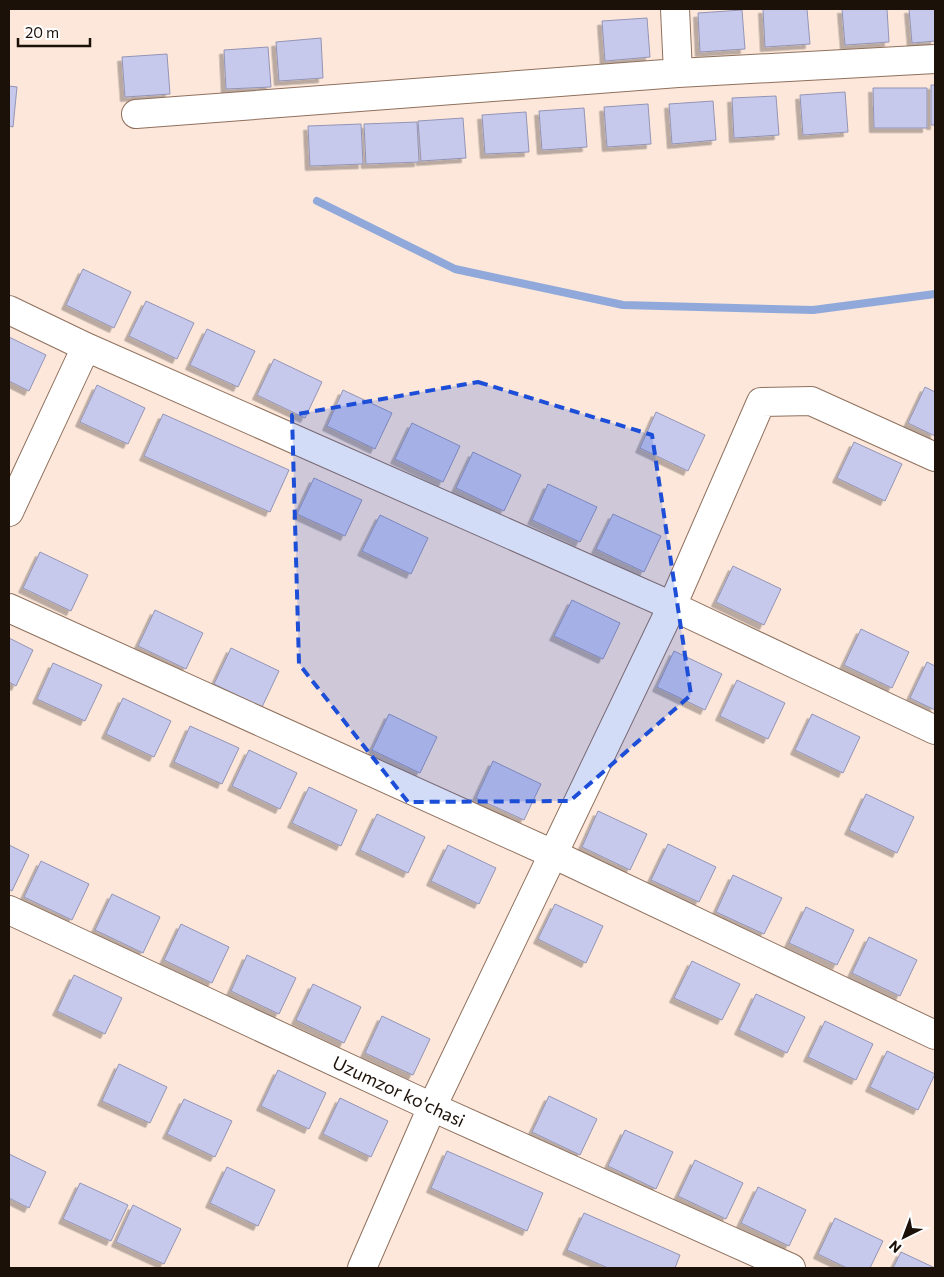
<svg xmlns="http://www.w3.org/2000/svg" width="944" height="1277" font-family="Commissioner,sans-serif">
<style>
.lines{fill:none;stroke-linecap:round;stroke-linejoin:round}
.stream{stroke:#90a9da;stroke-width:8}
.building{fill:#c7c9ec;stroke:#9394b5;filter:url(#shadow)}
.minor-casing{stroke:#8f705d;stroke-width:30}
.minor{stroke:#fff;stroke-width:28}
.marked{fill:#1d4ed8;fill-opacity:0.2;stroke:#1d4ed8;stroke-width:4;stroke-dasharray:10 6;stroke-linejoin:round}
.labels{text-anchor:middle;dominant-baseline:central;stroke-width:4;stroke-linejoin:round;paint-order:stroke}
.street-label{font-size:18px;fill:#1c1109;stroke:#fff}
</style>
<defs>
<filter id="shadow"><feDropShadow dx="-4.5" dy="4.5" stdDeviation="0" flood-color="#0004"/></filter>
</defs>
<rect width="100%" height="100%" fill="#fce7da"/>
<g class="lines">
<path class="stream" d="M317 201 455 269 623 305 813 310 935 294"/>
</g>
<path class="building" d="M763 9H807L810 44 765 47Z
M842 9H887L889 42 845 45Z
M909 9H935V41L912 43Z
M742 10 745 49 700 52 698 13Z
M647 18 650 57 605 61 602 21Z
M321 38 323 78 279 81 276 42Z
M268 47 271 87 226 89 224 50Z
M167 54 170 94 125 97 122 57Z
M931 85H935V125H931Z
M9 86 17 87 13 127 9 126Z
M873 88H927V128H874Z
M845 92 848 132 803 135 800 95Z
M776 96 779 135 734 138 732 98Z
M713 101 716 140 672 144 669 104Z
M648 104 651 144 607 147 604 107Z
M584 108 587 147 542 150 539 111Z
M526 112 529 152 485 154 482 115Z
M463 118 466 158 421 161 418 121Z
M417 122 419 162 366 164 364 124Z
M361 124 363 164 310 166 308 126Z
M83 269 131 292 114 328 66 305Z
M146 301 194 323 177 359 129 336Z
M207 329 255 351 238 387 190 365Z
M9 337 46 355 29 391 9 381Z
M274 359 322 382 305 418 257 395Z
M97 385 145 408 128 444 80 422Z
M925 387 935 392V436L908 423Z
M343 390 392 413 375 449 327 426Z
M656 412 705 435 688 471 640 448Z
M163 414 289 470 270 512 144 456Z
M412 423 460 446 443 482 395 459Z
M854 442 902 464 885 501 837 478Z
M473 452 521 475 504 511 456 488Z
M314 478 362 500 345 536 297 514Z
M548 484 597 507 580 542 532 520Z
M613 514 661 536 644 572 596 549Z
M380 515 428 538 411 574 362 551Z
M40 552 88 575 71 611 23 588Z
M733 566 781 589 764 625 716 602Z
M572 600 620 623 603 659 554 636Z
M155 610 203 633 186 669 138 646Z
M861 629 909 652 892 688 844 665Z
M9 638 33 650 16 686 9 682Z
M231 648 279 671 262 707 214 684Z
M674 651 722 674 705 710 657 687Z
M927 662 935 666V710L910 698Z
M53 663 102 685 85 721 37 699Z
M737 680 785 703 768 739 720 716Z
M123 698 171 721 154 757 106 734Z
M389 714 437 737 420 773 372 750Z
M812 714 860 737 843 773 795 750Z
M190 726 239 748 222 784 174 762Z
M249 750 297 773 280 809 232 786Z
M493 761 541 784 524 820 476 798Z
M309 787 357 810 341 846 292 823Z
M866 794 914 817 897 853 849 830Z
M598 811 647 834 630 870 582 847Z
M377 814 425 837 408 873 360 850Z
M668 844 716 867 699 902 651 880Z
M9 845 29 855 12 891 9 889Z
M448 845 496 868 479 904 431 881Z
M41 861 89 884 72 920 24 897Z
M733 875 782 898 764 934 716 912Z
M112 894 160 917 143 953 95 930Z
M555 904 603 926 586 963 538 939Z
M806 907 854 930 837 965 789 943Z
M181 924 229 947 212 983 164 960Z
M869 937 917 960 900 996 852 973Z
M247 955 296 978 279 1014 231 991Z
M692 961 740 984 722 1020 674 998Z
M74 975 122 998 105 1034 57 1011Z
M313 984 361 1007 344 1043 296 1020Z
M756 994 805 1017 787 1053 739 1030Z
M382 1016 430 1039 413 1075 365 1053Z
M825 1021 873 1044 856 1080 808 1057Z
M887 1051 935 1074 918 1110 870 1087Z
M119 1064 167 1087 150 1123 102 1101Z
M278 1070 326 1093 309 1129 261 1106Z
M549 1096 597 1119 580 1155 532 1132Z
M340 1098 388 1121 371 1157 323 1134Z
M184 1099 232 1121 215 1157 167 1134Z
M625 1130 673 1152 656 1189 608 1166Z
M447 1151 543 1193 527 1231 431 1188Z
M9 1154 46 1172 29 1208 9 1198Z
M695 1160 743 1183 726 1219 678 1196Z
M227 1167 275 1190 258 1226 210 1203Z
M80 1183 128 1205 111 1241 63 1219Z
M758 1187 806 1210 789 1246 741 1223Z
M133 1205 181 1229 164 1264 116 1242Z
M584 1213 680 1255 675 1268H608L567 1250Z
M835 1218 883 1241 870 1268H847L818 1254Z
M901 1252 935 1268H893Z"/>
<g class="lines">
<defs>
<path id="minor" d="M675 9 678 73
M136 114 678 73 935 59
M9 310 86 347 672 606 935 730
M9 512 86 347
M9 608 553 854 935 1035
M9 910 432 1107 791 1268
M362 1268 432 1107 672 606 761 402 811 401 935 457"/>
</defs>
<use href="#minor" class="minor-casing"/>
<use href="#minor" class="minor"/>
</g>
<path class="marked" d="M478 382 652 435 691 695 570 801 408 802 299 664 292 415Z"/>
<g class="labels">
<g class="street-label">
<text transform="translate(399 1091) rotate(25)">Uzumzor ko'chasi</text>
</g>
</g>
<rect width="944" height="1277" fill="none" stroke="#1c1109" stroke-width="20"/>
<g transform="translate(904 1237) rotate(222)" stroke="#ffffff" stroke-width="4" paint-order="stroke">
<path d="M0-4L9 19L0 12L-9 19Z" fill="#1c1109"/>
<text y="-8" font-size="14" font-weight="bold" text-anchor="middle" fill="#1c1109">N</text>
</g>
<path d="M18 38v8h72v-8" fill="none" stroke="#1c1109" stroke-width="2.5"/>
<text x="25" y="38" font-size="15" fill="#1c1109" stroke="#ffffff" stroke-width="4" paint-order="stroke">20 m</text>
</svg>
